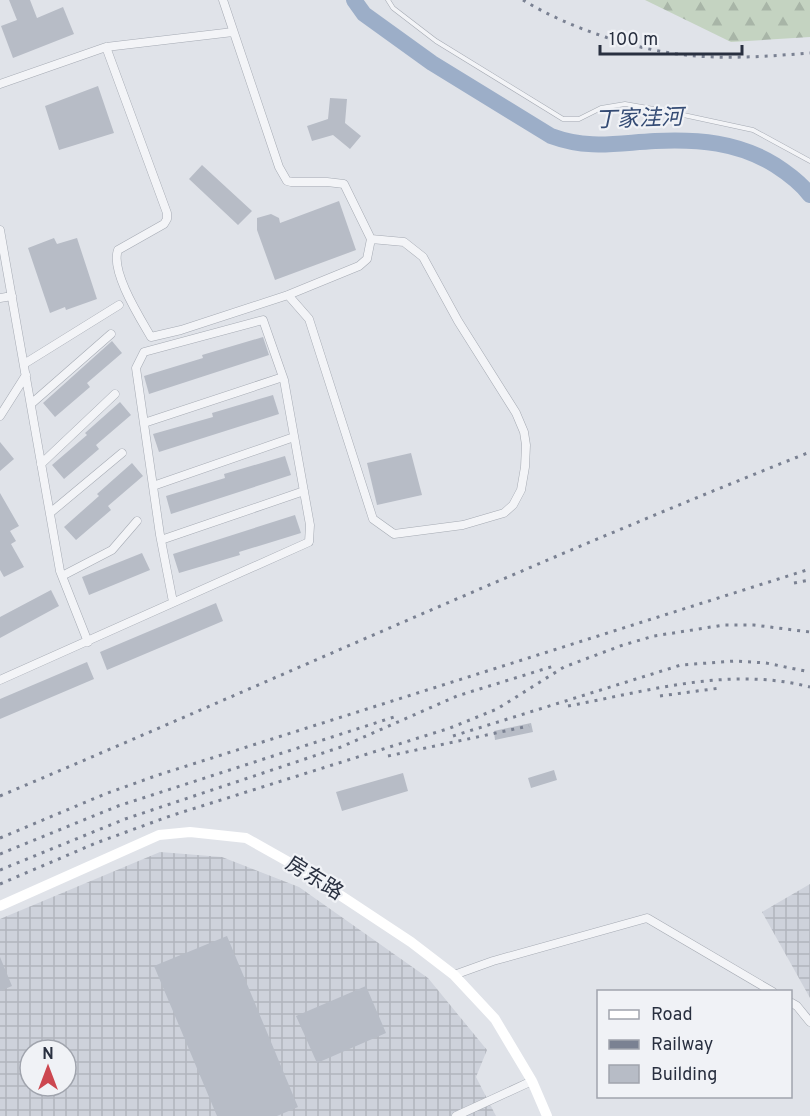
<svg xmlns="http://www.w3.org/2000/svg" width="810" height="1116" font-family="Overpass,'Noto Sans SC',sans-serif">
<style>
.industrial{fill:url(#industrial-grid);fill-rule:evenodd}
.forest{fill:url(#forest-firs)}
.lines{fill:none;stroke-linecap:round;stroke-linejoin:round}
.river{stroke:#9caec8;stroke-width:16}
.building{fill:#b7bcc6}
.lane-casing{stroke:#a5aab3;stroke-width:5}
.street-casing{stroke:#a5aab3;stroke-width:9}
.lane{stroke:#f3f4f7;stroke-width:4}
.street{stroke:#f3f4f7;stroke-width:8}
.secondary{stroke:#fff;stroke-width:10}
.rail{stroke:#7a8192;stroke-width:3;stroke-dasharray:3 6;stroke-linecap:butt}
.labels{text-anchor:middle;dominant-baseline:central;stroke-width:4.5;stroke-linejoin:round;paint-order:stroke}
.street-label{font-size:21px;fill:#293040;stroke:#f0f2f6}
.water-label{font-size:22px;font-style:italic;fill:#344b74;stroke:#f0f2f6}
</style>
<defs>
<pattern id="industrial-grid" width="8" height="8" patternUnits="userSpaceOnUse" patternTransform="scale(1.5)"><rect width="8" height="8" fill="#ced2db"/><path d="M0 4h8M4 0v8" fill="none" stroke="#b1b5bd"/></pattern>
<pattern id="forest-firs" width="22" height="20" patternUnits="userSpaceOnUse" patternTransform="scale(1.5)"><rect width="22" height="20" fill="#c4d3c1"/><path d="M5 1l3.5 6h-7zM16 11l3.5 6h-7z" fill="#a8b5a7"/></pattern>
</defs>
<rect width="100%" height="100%" fill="#e0e3e9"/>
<path class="industrial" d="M160 852 222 857 299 887 428 978 487 1050 476 1077 496 1116H0V919ZM30 1050H66V1086H30Z
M810 884V998L762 912Z"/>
<path class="forest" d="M645 0H810V37L731 42Z"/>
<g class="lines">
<path class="river" d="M354 0 364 14 432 63 551 136C589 150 617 143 655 141 698 139 738 142 775 165 789 174 800 182 810 195"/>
</g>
<path class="building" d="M9 0H30L37 18 63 7 74 34 13 58 1 26 17 20Z
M98 86 114 133 59 150 45 106Z
M330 98 347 99 345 123 361 136 350 149 333 135 312 141 307 126 328 119Z
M202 165 252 211 238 225 189 179Z
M339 201 356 250 275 280 257 230V218L271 214 279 218 280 223Z
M54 238 57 244 77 238 97 299 66 310 65 307 50 313 28 248Z
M263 337 269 355 149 394 144 376 203 358 202 355Z
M112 341 122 353 87 383 90 387 55 417 43 403Z
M273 395 279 414 159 452 153 434 213 417 212 413Z
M120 402 131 415 96 445 99 449 64 479 52 465 87 435 85 433Z
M0 442 14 459 0 471Z
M411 453 422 495 377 505 367 463Z
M285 456 291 475 171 514 166 496 225 478 224 474Z
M132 463 143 476 108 506 111 510 76 540 64 527 99 496 97 494Z
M0 493 19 526 10 531 16 541 11 544 24 567 4 577 0 570Z
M295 515 301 533 239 552 240 555 179 573 173 554Z
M142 553 150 570 89 595 82 577Z
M51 590 59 606 0 638V617Z
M216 603 223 621 107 670 100 652Z
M87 662 94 679 0 719V699Z
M531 723 533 732 495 740 494 731Z
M554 770 557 780 531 788 528 778Z
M403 773 408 791 342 811 336 792Z
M227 936 298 1107 277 1116H217L154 966Z
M0 957 12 986 0 991Z
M366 986 386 1033 317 1063 296 1016Z"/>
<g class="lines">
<defs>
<path id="lane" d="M388 0 393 8 436 41 563 119H579L601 108 625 104 665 111 753 130 810 161"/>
<path id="street" d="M106 47 167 213V219L164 224 118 250C110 271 140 318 151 337L181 330 288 295 359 266 367 259 371 239 344 184 327 182H291L287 181 279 167 223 0
M0 84 106 47 233 32
M0 230 60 571 88 642
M288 295 309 319 373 519 394 534 463 525 504 513 513 505 521 490 525 467 526 445 524 432 516 413 458 321 423 257 404 242 371 239
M0 298 12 296
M24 364 119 305
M31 404 111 334
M0 416 26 375
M144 423 283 377
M41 464 115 394
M153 486 294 437
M50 513 122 453
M161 540 304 491
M62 576 112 550 137 521
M0 680 309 542 310 525 284 380 263 320 144 352 136 368 160 535 173 602
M454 975 493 961 647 918 773 992
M790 1002 797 1006 810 1022
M456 1116 532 1081"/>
</defs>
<use href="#lane" class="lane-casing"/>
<use href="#street" class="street-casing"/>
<use href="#lane" class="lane"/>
<use href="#street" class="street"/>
<path class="secondary" d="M0 906 159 835 190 832 246 838 294 865 349 901 411 942 454 975 495 1019 532 1081 547 1116"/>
<path class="rail" d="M523 0C570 29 641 52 696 56 734 59 772 56 810 53
M794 583 810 580
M660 696 720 688
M568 706C649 691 729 666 810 687
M453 736 681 665 735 661 766 663 810 672
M388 756 529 726
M0 796C270 682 537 560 810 452
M0 838 105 794 158 775 810 569
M0 854 118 806 394 717
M0 870 125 819 341 747 457 696 554 666
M0 884 96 843 170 816 450 728 497 709 564 667 623 645 654 636 724 625H754L810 632"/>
</g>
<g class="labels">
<g class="street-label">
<text transform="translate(314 879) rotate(32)">房东路</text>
</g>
<g class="water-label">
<text transform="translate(639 120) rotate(-2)">丁家洼河</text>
</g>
</g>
<rect x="597" y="990" width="195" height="108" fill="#f0f2f6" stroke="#a0a4ad" stroke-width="1.5"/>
<rect x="609" y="1010" width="30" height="9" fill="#ffffff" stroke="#a0a4ad" stroke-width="1.5"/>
<text x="651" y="1020" font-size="18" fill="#293040">Road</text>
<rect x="609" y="1040" width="30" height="9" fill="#7a8192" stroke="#a0a4ad" stroke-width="1.5"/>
<text x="651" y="1050" font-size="18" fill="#293040">Railway</text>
<rect x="609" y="1065" width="30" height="18" fill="#b7bcc6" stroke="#a0a4ad" stroke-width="1.5"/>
<text x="651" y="1080" font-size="18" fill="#293040">Building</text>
<g transform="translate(48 1068)"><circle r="28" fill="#f0f2f6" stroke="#a0a4ad" stroke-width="1.5"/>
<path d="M0-4.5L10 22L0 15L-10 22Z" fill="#cc4750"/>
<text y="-9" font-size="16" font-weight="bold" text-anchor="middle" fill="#293040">N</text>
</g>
<path d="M600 45v9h142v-9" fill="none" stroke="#293040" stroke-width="3"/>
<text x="609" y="45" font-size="18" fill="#293040" stroke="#f0f2f6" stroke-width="4.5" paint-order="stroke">100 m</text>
</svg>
